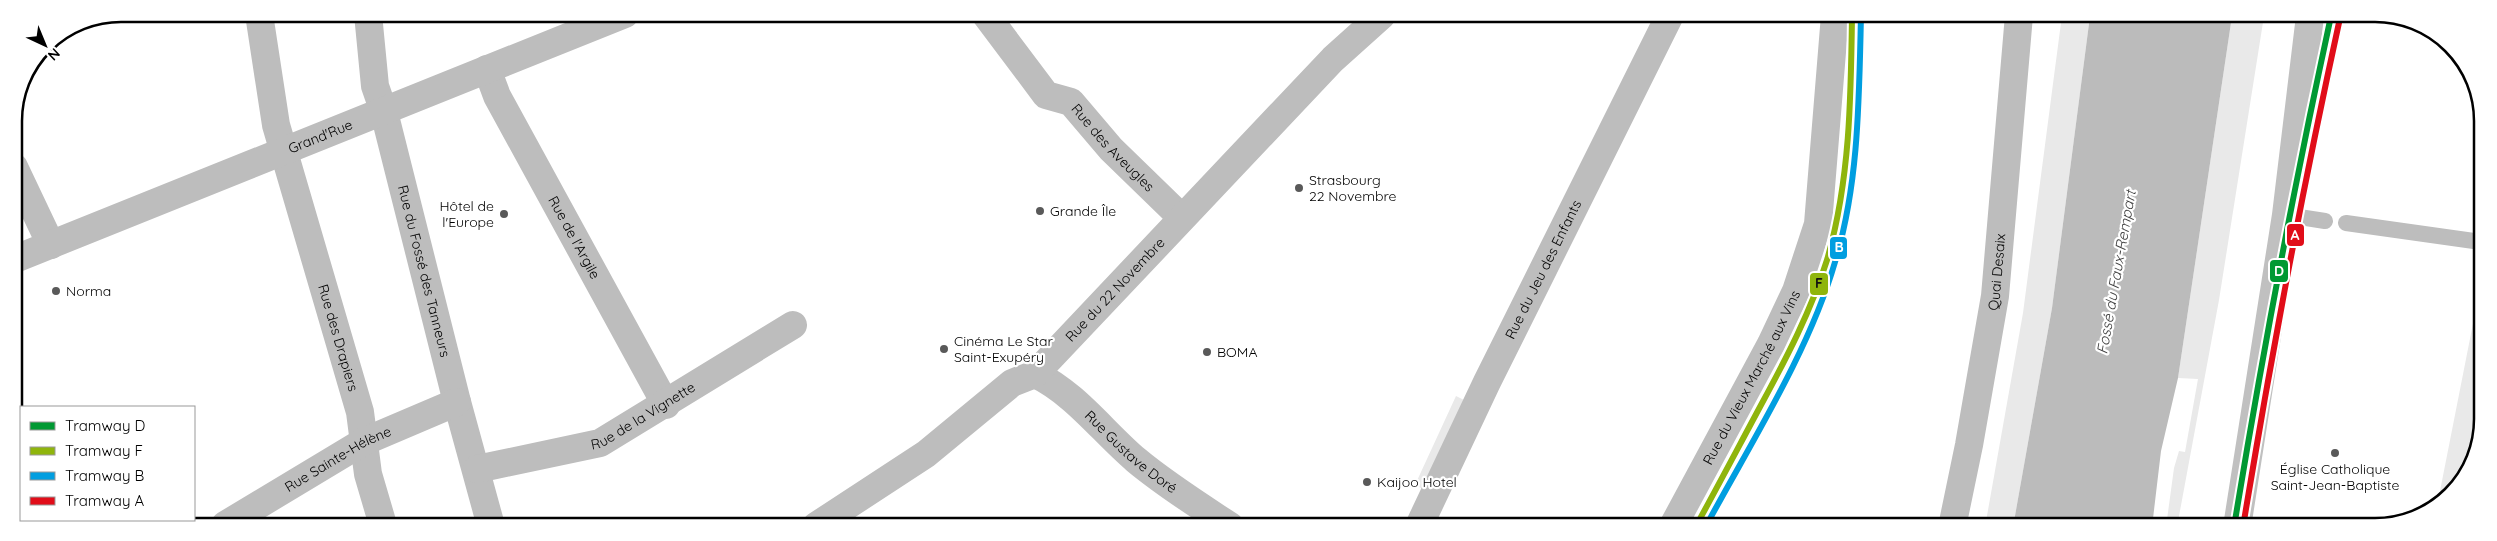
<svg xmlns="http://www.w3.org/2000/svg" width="2497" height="541" font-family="Quicksand,sans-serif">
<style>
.green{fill:#e9e9e9}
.water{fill:#bbb}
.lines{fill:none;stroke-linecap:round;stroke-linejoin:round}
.lane{stroke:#bdbdbd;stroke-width:16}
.street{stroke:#bdbdbd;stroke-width:28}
.secondary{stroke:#c0c0c0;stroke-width:28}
.tram-1-casing{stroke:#fff;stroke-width:10}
.tram-2-casing{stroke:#fff;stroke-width:10}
.tram-3-casing{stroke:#fff;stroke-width:10}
.tram-4-casing{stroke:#fff;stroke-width:10}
.tram-1{stroke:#093;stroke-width:6}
.tram-2{stroke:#8fb50c;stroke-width:6}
.tram-3{stroke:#009ee0;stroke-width:6}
.tram-4{stroke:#e10d19;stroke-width:6}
.poi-dot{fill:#595959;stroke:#fff;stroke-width:2}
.labels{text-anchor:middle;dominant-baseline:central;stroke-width:4.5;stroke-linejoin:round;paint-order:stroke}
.street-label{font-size:14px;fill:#000;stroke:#fff}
.poi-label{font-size:14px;fill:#000;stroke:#fff;text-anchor:start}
.water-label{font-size:15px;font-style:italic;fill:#3f3f3f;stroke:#fff}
.rim{fill:none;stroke:#000;stroke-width:2.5}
.line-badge{stroke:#fff;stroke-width:2}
.badge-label{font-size:14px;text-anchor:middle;font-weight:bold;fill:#fff}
.pale-badge-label{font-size:14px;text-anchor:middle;font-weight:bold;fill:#111}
</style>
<rect width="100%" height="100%" fill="#fff"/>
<path class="green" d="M2062 15 2090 16 2052 308 2013 527H1985L2023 313Z
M2232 16H2264L2219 300 2177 527H2166L2174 468 2179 451 2185 452 2198 379 2178 378Z
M2479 293H2481V440L2451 493 2440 491Z
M1456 396 1464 400 1423 489 1415 485Z"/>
<path class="water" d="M2090 16H2232L2178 378 2161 451 2152 527H2013L2052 308Z"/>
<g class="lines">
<path class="lane" d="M2286 215 2325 221
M2346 223 2481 242"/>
<g class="street">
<path id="s1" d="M259 14 276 125 360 412 368 474 383 525"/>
<path id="s2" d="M368 14 375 86 384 112 457 402 491 526"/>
<path id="s3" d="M986 15 1046 95 1071 102 1111 149 1181 217"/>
<path id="s4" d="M487 69 497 96 666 405"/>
<path d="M14 167 51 245"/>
<path id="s5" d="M15 259 625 14"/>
<path id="s6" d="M1035 374C1076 394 1102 431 1136 460 1166 485 1198 505 1230 526"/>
<path id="s7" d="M477 469 600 443 793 325"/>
<path id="s8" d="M225 525 363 442 457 402"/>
<path id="s9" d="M816 526 926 454 1012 383 1035 374 1333 59 1382 15"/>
<path id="s10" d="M1419 526 1487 382 1670 15"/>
<path id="s11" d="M1673 526 1771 344 1796 291 1818 224 1835 15"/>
<path id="s12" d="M1952 527 1969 445 1995 296 2019 15"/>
</g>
<path class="secondary" d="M2237 527 2286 215 2310 16"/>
<defs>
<path id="tram-1" d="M2234 527C2262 356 2294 186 2331 16"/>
<path id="tram-2" d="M1696 526C1718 486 1739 446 1761 405 1786 359 1811 311 1827 260 1850 181 1851 97 1852 15"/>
<path id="tram-3" d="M1706 526C1750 444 1809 352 1835 262 1859 183 1859 98 1861 15"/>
<path id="tram-4" d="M2243 527C2271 356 2303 187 2340 18"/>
</defs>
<use href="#tram-1" class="tram-1-casing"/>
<use href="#tram-2" class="tram-2-casing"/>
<use href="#tram-3" class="tram-3-casing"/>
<use href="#tram-4" class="tram-4-casing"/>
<use href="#tram-1" class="tram-1"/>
<use href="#tram-2" class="tram-2"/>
<use href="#tram-3" class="tram-3"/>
<use href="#tram-4" class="tram-4"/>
</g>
<g class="poi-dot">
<circle cx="1299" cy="188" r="5"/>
<circle cx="1040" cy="211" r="5"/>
<circle cx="504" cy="214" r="5"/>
<circle cx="56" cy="291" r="5"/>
<circle cx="944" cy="349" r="5"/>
<circle cx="1207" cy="352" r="5"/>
<circle cx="2335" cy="453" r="5"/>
<circle cx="1367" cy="482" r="5"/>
</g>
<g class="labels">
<g class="street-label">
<text stroke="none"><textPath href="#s5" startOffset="329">Grand'Rue</textPath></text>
<text stroke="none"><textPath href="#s3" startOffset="188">Rue des Aveugles</textPath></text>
<text stroke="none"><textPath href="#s4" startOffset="190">Rue de l'Argile</textPath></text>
<text stroke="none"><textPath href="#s10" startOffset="285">Rue du Jeu des Enfants</textPath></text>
<text stroke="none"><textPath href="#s2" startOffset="264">Rue du Fossé des Tanneurs</textPath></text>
<text stroke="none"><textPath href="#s12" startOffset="259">Quai Desaix</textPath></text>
<text stroke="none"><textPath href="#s9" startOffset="384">Rue du 22 Novembre</textPath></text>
<text stroke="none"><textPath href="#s1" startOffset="334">Rue des Drapiers</textPath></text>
<text stroke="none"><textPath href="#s11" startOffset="168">Rue du Vieux Marché aux Vins</textPath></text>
<text stroke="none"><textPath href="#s7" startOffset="176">Rue de la Vignette</textPath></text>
<text stroke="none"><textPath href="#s6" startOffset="124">Rue Gustave Doré</textPath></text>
<text stroke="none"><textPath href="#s8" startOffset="131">Rue Sainte-Hélène</textPath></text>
</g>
<g class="poi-label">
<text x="1309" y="180">Strasbourg<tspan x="1309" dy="16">22 Novembre</tspan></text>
<text x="494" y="206" text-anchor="end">Hôtel de<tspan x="494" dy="16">l'Europe</tspan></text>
<text x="1050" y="211">Grande Île</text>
<text x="66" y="291">Norma</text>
<text x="954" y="341">Cinéma Le Star<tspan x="954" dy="16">Saint-Exupéry</tspan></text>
<text x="1217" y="352">BOMA</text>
<text x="2335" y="469" text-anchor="middle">Église Catholique<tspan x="2335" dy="16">Saint-Jean-Baptiste</tspan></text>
<text x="1377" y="482">Kaijoo Hotel</text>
</g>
<g class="water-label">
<text transform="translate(2116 272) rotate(-80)">Fossé du Faux-Rempart</text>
</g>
</g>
<path d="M0 0H2497V541H0ZM121 22H2375A99 99 0 0 1 2474 121V419A99 99 0 0 1 2375 518H121A99 99 0 0 1 22 419V121A99 99 0 0 1 121 22Z" fill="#fff" fill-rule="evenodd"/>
<path class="rim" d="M121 22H2375A99 99 0 0 1 2474 121V419A99 99 0 0 1 2375 518H121A99 99 0 0 1 22 419V121A99 99 0 0 1 121 22Z"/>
<g class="line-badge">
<rect x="2286" y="223" width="19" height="24" rx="5" fill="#e10d19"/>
<rect x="1829" y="236" width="19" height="24" rx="5" fill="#009ee0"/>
<rect x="2269" y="259" width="20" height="24" rx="5" fill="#093"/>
<rect x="1809" y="272" width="20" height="24" rx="5" fill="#8fb50c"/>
</g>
<g class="badge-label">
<text x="2295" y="240">A</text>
<text x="1839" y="252">B</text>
<text x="2279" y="276">D</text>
</g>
<g class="pale-badge-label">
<text x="1819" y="288">F</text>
</g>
<rect x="20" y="406" width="175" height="115" fill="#ffffff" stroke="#999999"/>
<rect x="30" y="422" width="25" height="8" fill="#009933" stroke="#999999"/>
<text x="65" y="431" font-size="15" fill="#000000">Tramway D</text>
<rect x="30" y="447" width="25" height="8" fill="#8fb50c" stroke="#999999"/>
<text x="65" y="456" font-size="15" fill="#000000">Tramway F</text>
<rect x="30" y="472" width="25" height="8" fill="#009ee0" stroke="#999999"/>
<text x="65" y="481" font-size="15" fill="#000000">Tramway B</text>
<rect x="30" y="497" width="25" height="8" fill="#e10d19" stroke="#999999"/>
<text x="65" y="506" font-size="15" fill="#000000">Tramway A</text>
<g transform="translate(45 45) rotate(136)" stroke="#ffffff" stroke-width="4" paint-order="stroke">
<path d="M0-4L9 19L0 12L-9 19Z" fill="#000000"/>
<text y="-8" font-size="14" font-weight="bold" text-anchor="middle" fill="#000000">N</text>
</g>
</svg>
